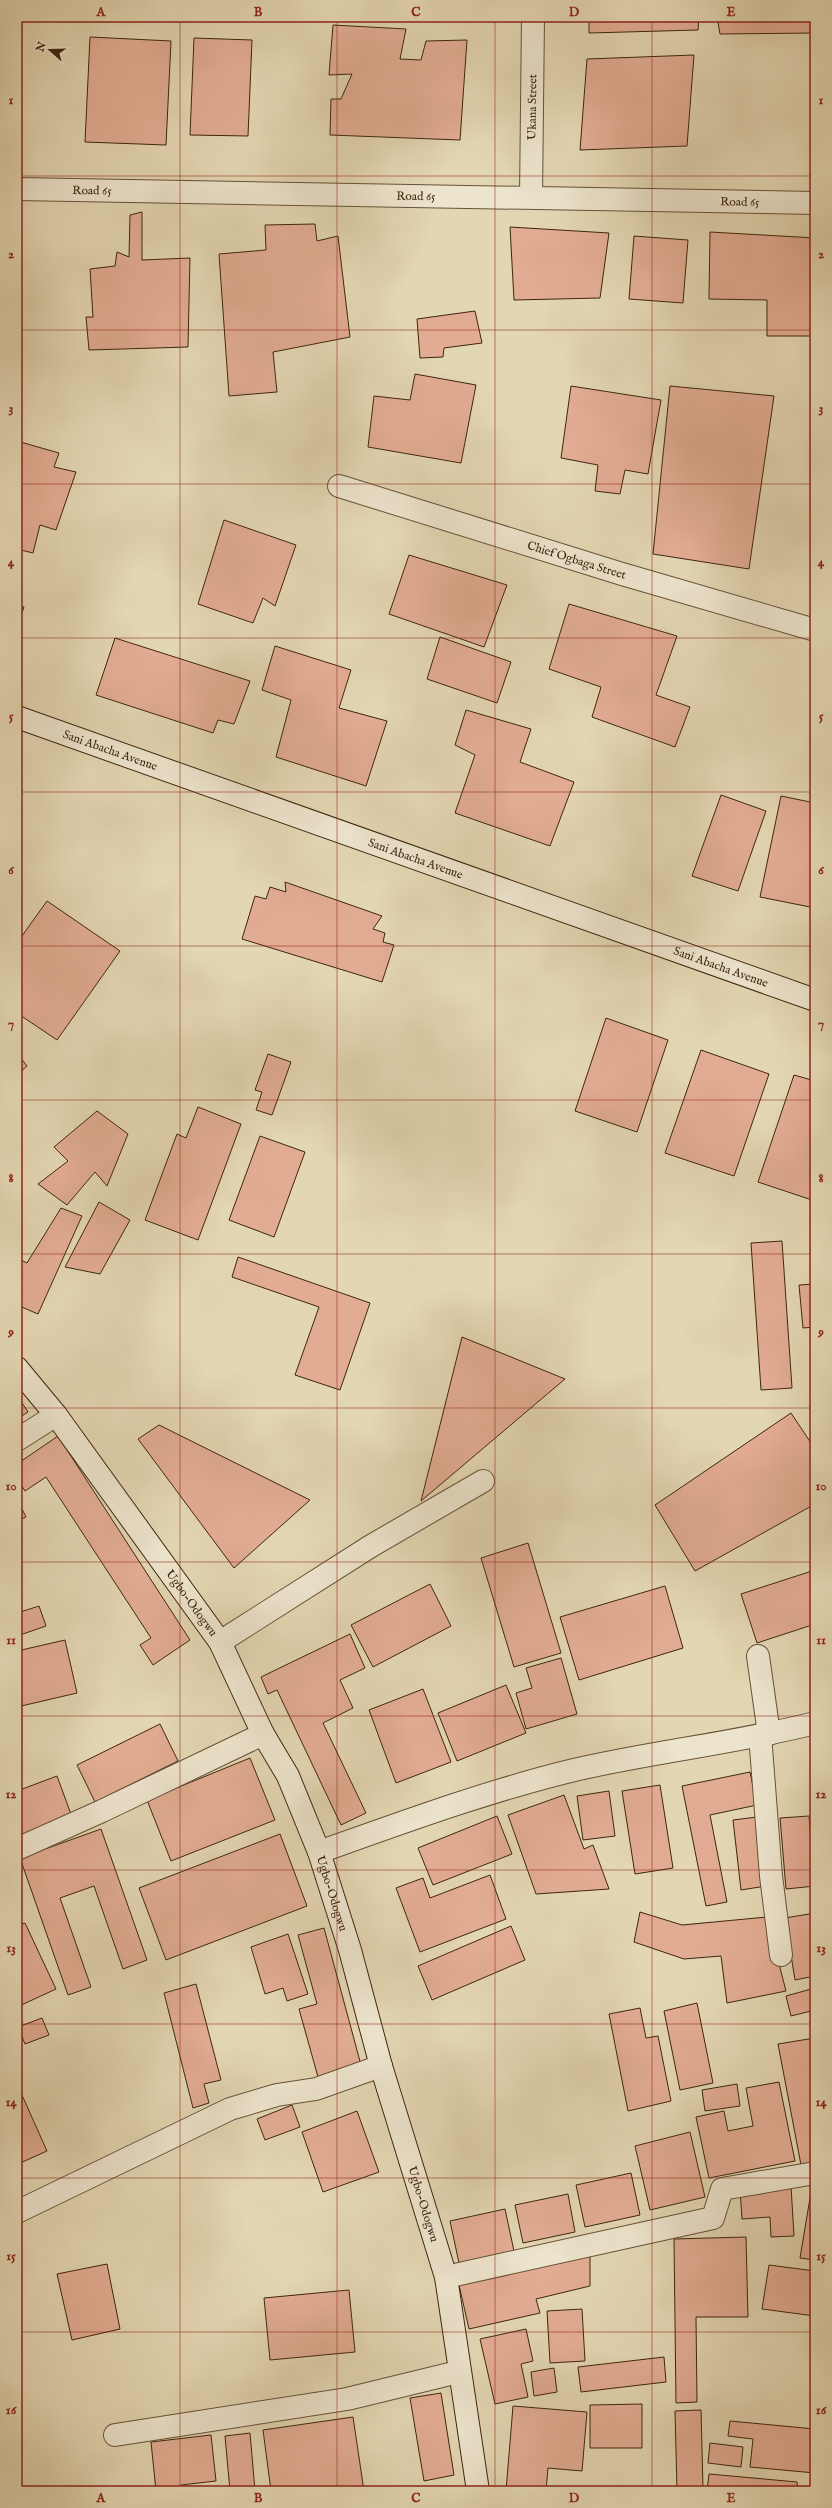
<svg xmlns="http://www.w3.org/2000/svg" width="832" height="2508" font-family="'IM FELL English',serif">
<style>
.building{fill:#e2ac92;stroke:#3d260f}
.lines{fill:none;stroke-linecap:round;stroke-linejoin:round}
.street-casing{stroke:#665238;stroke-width:24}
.secondary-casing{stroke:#3d260f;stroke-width:24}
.street{stroke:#ede4cd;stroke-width:22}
.secondary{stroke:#ede4cd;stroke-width:22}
.grid{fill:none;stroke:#8f2418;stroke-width:1;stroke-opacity:0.55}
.labels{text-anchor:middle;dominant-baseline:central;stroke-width:3;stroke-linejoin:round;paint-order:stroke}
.street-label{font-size:12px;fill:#3d260f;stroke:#ede4cd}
.neatline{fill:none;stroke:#8f2418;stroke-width:1.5}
.grid-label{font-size:13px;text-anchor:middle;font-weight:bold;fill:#8f2418}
</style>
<rect width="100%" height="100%" fill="#e3d6b2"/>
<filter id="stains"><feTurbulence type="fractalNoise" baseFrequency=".005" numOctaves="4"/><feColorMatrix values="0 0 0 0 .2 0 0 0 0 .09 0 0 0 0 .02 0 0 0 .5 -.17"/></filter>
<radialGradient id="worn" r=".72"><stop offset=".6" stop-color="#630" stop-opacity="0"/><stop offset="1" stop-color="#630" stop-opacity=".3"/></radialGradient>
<path class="building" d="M589 17H699L698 30 589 33Z
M717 17H815V33L720 34Z
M333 25 406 29 400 59 421 60 426 41 467 40 460 140 330 135 331 99H341L352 74 329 75Z
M90 37 171 41 166 145 85 142Z
M194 38 252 40 248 136 190 135Z
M694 55 687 146 580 150 587 59Z
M142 212V260L190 258 188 347 89 350 86 317H93L90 269 115 266 117 252 129 257 130 215Z
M315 224 317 241 338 236 350 337 273 352 277 392 229 396 219 254 266 250 265 225Z
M510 227 609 233 600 298 514 300Z
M710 232 815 238 814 336H767V300L709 299Z
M634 236 688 240 683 303 629 299Z
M475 311 482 343 444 348 443 357 420 358 417 319Z
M415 374 476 385 461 463 368 447 374 396 410 400Z
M571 386 661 400 648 474 625 470 620 494 595 491 598 465 561 458Z
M670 386 774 396 749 569 653 554Z
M17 441 59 453 54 467 76 472 56 530 40 525 33 553 17 549Z
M224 520 296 545 275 606 263 598 253 623 198 604Z
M409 555 507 585 484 647 389 614Z
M569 604 677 636 656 695 690 707 675 747 592 717 601 687 549 669Z
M17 605 24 607 17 627Z
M440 637 511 662 497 703 427 679Z
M115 638 250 681 234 724 218 720 213 733 96 695Z
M275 646 351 670 339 708 387 721 366 786 276 757 291 700 262 690Z
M466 710 531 729 520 762 574 782 550 846 455 813 475 755 455 745Z
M721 795 766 811 738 891 692 876Z
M781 796 815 803V908L760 897Z
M285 882 382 916 373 929 385 933 383 942 394 945 382 982 242 939 255 896 266 899 270 887 286 892Z
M47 901 120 951 57 1040 17 1013V943Z
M606 1018 668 1040 637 1132 575 1111Z
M701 1050 769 1074 734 1176 665 1153Z
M17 1053 27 1066 17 1075Z
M268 1054 291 1062 272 1115 256 1110 262 1092 255 1090Z
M794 1075 815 1081V1201L758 1182Z
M198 1107 241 1124 198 1240 145 1220 177 1134 186 1138Z
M97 1111 128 1134 107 1186 95 1172 67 1205 38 1184 68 1161 54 1147Z
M260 1136 305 1152 274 1237 229 1220Z
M99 1202 130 1220 100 1274 65 1267Z
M61 1208 82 1216 38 1314 17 1305V1258L27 1263Z
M782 1241 792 1388 761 1390 751 1243Z
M238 1257 370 1303 340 1390 295 1375 319 1307 232 1277Z
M815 1284V1327L803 1328 799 1285Z
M462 1337 565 1379 421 1501Z
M17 1395 28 1412 17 1419Z
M791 1413 815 1449V1504L695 1571 655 1505Z
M159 1425 310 1500 234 1568 138 1439Z
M58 1436 190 1640 153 1665 140 1645 151 1638 46 1477 25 1491 17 1478V1464Z
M17 1499 26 1517 17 1521Z
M528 1543 561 1653 514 1667 481 1558Z
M815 1570V1624L757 1643 741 1594Z
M430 1584 451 1626 373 1667 351 1625Z
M665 1586 683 1648 579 1680 560 1617Z
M39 1606 46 1626 17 1636V1613Z
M350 1634 365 1668 340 1680 353 1708 323 1723 366 1813 341 1825 277 1690 268 1694 261 1677Z
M65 1640 77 1693 17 1707V1651Z
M561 1658 577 1714 526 1729 516 1693 532 1688 526 1668Z
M506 1685 526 1733 457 1761 438 1713Z
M423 1689 451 1762 396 1783 369 1710Z
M160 1724 178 1761 95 1802 77 1765Z
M250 1758 275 1820 171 1861 147 1800Z
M750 1772 757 1805 710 1815 727 1902 706 1906 682 1786Z
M57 1776 72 1817 20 1836 17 1828V1791Z
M660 1785 673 1868 635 1874 622 1791Z
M609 1791 615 1836 583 1840 577 1796Z
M564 1795 584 1849 593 1845 609 1889 536 1894 508 1815Z
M497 1816 512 1854 433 1885 418 1848Z
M809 1816 812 1856 815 1855V1886L786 1889 780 1818Z
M757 1817 766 1886 741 1890 733 1820Z
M101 1829 147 1960 123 1969 94 1886 60 1898 91 1987 68 1995 20 1858Z
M280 1834 307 1906 166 1960 139 1888Z
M490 1875 506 1919 420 1952 396 1888 423 1878 430 1898Z
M640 1912 682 1925 767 1917 786 1991 727 2003 721 1956 684 1959 634 1942Z
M815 1913V1976L795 1980 785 1918Z
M25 1923 56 1989 17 2007V1926Z
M511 1926 525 1960 432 2000 418 1966Z
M324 1928 361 2065 318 2077 299 2009 317 2004 298 1935Z
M288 1934 308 1994 287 2001 283 1988 265 1994 251 1947Z
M196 1984 221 2080 204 2084 209 2103 193 2108 164 1993Z
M815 1988V2010L791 2016 786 1996Z
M697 2003 713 2083 680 2090 664 2011Z
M640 2008 646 2038 658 2036 671 2101 628 2111 609 2014Z
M42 2018 49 2035 25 2044 18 2027Z
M815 2038V2162L801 2165 778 2044Z
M779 2082 795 2161 709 2178 696 2117 724 2111 728 2131 753 2126 746 2088Z
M17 2084 47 2151 18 2164 17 2162Z
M737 2084 740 2106 705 2111 702 2090Z
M292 2105 300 2127 265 2140 257 2119Z
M357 2111 379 2172 323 2192 302 2132Z
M690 2132 705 2197 650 2210 635 2146Z
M631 2173 640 2215 585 2227 576 2185Z
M813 2180H815V2260L800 2258Z
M791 2186 794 2236 771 2237 770 2217 742 2219 740 2190Z
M568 2194 575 2232 523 2243 515 2205Z
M505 2209 514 2251 459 2263 450 2221Z
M746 2237 748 2317H696L697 2402 676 2403 674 2239Z
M590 2254V2286L536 2299 540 2313 469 2329 459 2285Z
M107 2264 120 2329 72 2340 57 2274Z
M769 2265 815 2271V2316L762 2309Z
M349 2290 355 2352 270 2360 264 2298Z
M582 2309 585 2361 550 2363 547 2311Z
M526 2329 533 2361 521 2364 528 2397 495 2404 480 2339Z
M664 2357 666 2382 581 2392 578 2367Z
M554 2368 557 2392 534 2396 531 2372Z
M441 2393 454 2475 424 2481 410 2398Z
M642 2404V2448H590V2405Z
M513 2406 587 2412 582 2471 548 2468 546 2491H506Z
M701 2410 703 2489 677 2490 675 2411Z
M353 2417 364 2491H271L263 2430Z
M730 2421 815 2429V2473L750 2467 753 2439 728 2436Z
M250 2433 255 2491H230L225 2436Z
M211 2435 216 2481 181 2485V2491H156L151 2442Z
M710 2443 743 2447 741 2467 708 2463Z
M709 2474 797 2482 798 2491H707Z"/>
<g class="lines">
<defs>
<g id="street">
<path id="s1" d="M17 189 815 203"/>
<path id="s2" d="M531 197 533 17"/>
<path id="s3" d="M339 486 622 574 815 630"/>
<path d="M17 1440 56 1415"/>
<path d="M220 1642 371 1546 483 1481"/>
<path d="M758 1656 769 1734"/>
<path d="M760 1735 771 1876 781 1955"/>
<path d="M17 1849 102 1811 263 1734"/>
<path d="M319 1852C401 1823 482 1793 566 1772 648 1752 733 1744 815 1723"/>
<path d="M17 2212 230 2109 277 2095 316 2089 381 2066"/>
<path d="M446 2277 713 2218 722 2189 815 2173"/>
<path d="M115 2435 347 2399 458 2372"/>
</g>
<g id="secondary">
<path id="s4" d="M17 717 815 1000"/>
<path id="s5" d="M17 1368 56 1415 220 1642 263 1734 288 1776 319 1852 350 1950 381 2066 446 2277 478 2491"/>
</g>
</defs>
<use href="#street" class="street-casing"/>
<use href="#secondary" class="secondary-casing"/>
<use href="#street" class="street"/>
<use href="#secondary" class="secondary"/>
</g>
<path class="grid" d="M180 17V2491M337 17V2491M495 17V2491M652 17V2491M17 176H815M17 330H815M17 484H815M17 638H815M17 792H815M17 946H815M17 1100H815M17 1254H815M17 1408H815M17 1562H815M17 1716H815M17 1870H815M17 2024H815M17 2178H815M17 2332H815"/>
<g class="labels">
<g class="street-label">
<text stroke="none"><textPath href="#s2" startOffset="90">Ukana Street</textPath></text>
<text stroke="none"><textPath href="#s1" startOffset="75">Road 65</textPath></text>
<text stroke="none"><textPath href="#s1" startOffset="399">Road 65</textPath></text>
<text stroke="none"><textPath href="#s1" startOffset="723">Road 65</textPath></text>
<text stroke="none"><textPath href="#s3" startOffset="249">Chief Ogbaga Street</textPath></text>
<text stroke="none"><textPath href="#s4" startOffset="99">Sani Abacha Avenue</textPath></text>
<text stroke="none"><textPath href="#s4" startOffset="423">Sani Abacha Avenue</textPath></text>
<text stroke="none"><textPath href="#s4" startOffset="747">Sani Abacha Avenue</textPath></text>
<text stroke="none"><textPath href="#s5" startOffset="293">Ugbo-Odogwu</textPath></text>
<text stroke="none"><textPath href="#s5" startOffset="617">Ugbo-Odogwu</textPath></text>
<text stroke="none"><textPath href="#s5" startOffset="941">Ugbo-Odogwu</textPath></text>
</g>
</g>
<rect width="832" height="2508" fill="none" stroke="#e3d6b2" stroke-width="44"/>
<g transform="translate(50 50) rotate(290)" stroke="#ede4cd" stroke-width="3" paint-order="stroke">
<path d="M0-3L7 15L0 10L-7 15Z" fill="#3d260f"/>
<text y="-6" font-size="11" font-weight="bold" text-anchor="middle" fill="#3d260f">N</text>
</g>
<rect x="22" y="22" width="788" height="2464" class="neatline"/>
<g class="grid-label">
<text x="101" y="16">A</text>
<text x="258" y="16">B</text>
<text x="416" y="16">C</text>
<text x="574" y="16">D</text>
<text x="731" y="16">E</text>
<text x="11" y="104">1</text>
<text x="821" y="104">1</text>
<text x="11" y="258">2</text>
<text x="821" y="258">2</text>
<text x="11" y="412">3</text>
<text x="821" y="412">3</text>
<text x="11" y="566">4</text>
<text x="821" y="566">4</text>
<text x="11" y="720">5</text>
<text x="821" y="720">5</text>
<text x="11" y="874">6</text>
<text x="821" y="874">6</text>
<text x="11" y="1028">7</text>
<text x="821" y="1028">7</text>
<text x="11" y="1182">8</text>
<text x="821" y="1182">8</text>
<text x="11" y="1336">9</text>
<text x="821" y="1336">9</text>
<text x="11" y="1490">10</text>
<text x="821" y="1490">10</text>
<text x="11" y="1644">11</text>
<text x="821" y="1644">11</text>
<text x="11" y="1798">12</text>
<text x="821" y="1798">12</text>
<text x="11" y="1952">13</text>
<text x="821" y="1952">13</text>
<text x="11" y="2106">14</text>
<text x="821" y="2106">14</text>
<text x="11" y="2260">15</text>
<text x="821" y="2260">15</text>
<text x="11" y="2414">16</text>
<text x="821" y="2414">16</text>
<text x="101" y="2502">A</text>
<text x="258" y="2502">B</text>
<text x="416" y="2502">C</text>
<text x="574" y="2502">D</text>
<text x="731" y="2502">E</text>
</g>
<rect width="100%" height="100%" filter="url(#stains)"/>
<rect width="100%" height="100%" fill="url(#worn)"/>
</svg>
